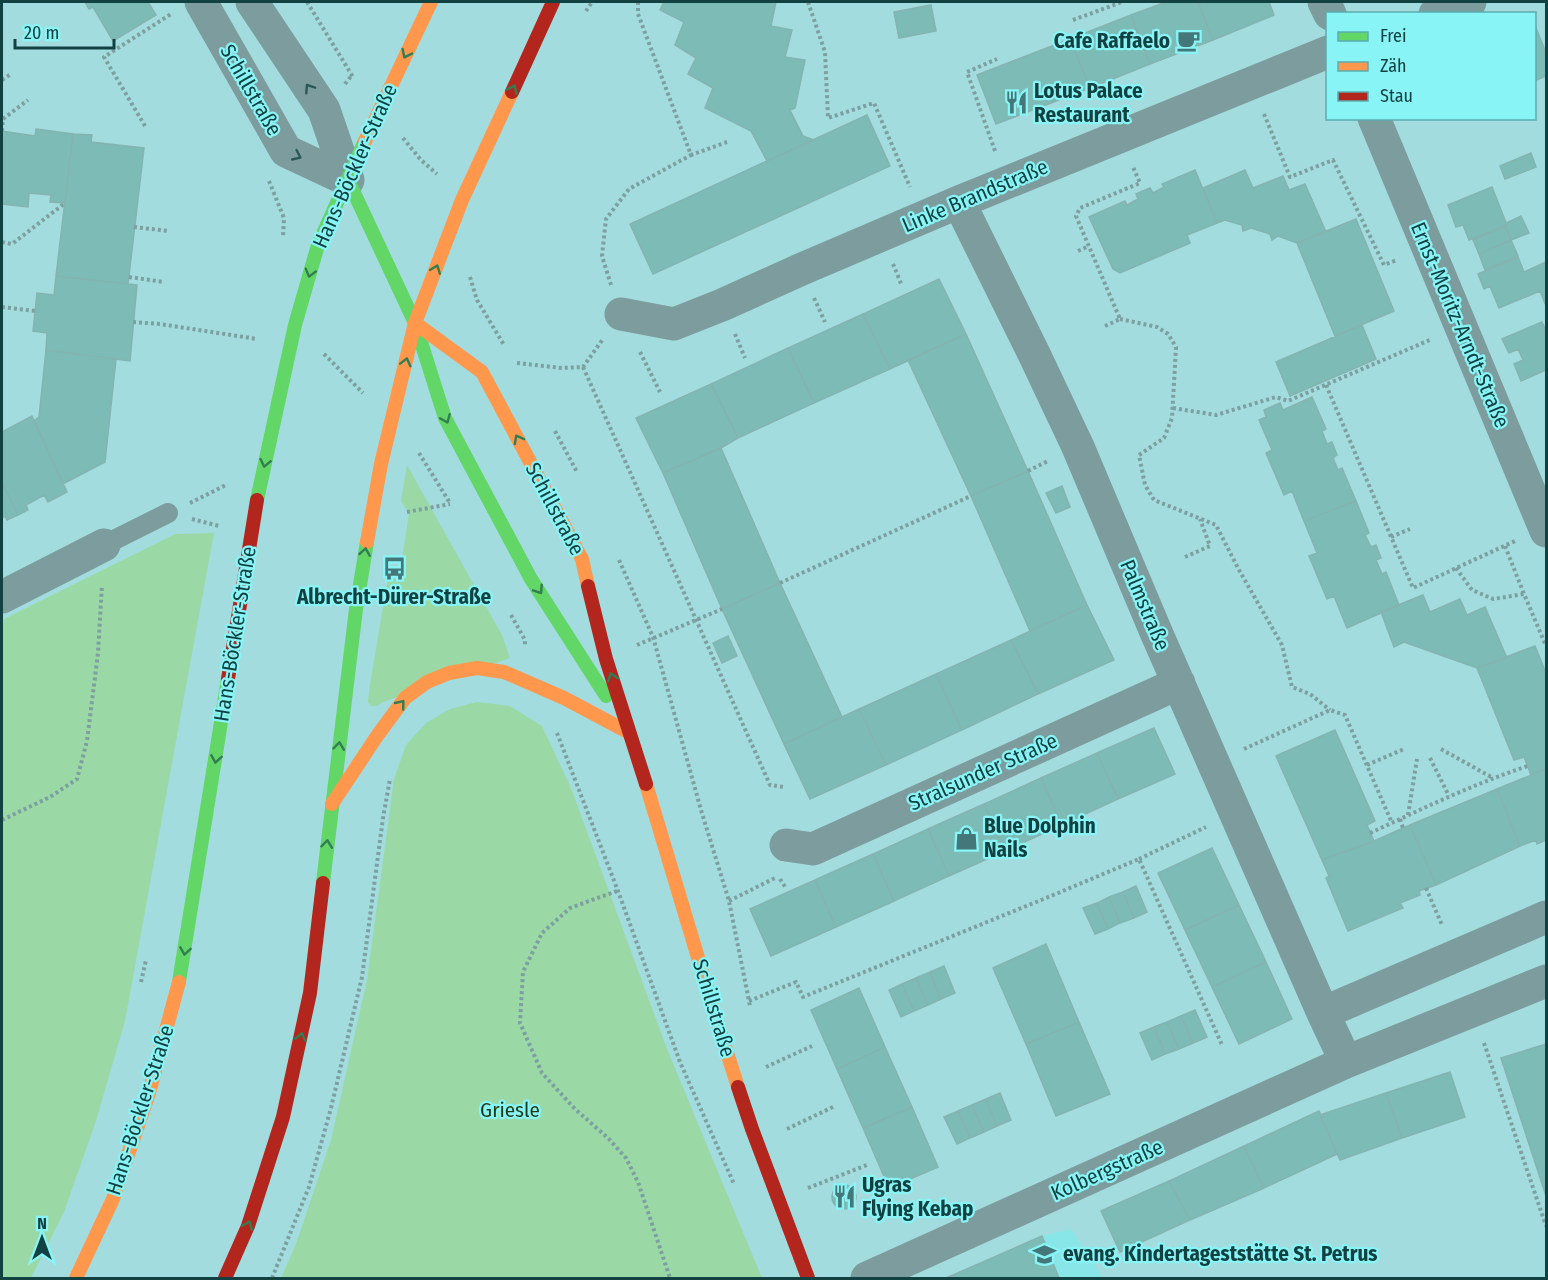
<svg xmlns="http://www.w3.org/2000/svg" width="1548" height="1280" font-family="'Fira Sans Condensed',sans-serif">
<style>
.built{fill:#89e6e8}
.green{fill:#9ad9a6}
.building{fill:#7dbbb6;stroke:#85b3b0;stroke-width:1.5}
.lines{fill:none;stroke-linecap:round;stroke-linejoin:round}
.path{stroke:#7d9fa0;stroke-width:4;stroke-dasharray:3 3;stroke-linecap:butt}
.lane{stroke:#7d9c9d;stroke-width:20}
.street{stroke:#7d9c9d;stroke-width:33}
.fast{stroke:#63d668;stroke-width:14}
.slow{stroke:#ff974d;stroke-width:14}
.jam{stroke:#b3261e;stroke-width:14}
.oneway{stroke:#327d51}
.oneway2{stroke:#2d5859}
.labels{text-anchor:middle;dominant-baseline:central;stroke-width:4.5;stroke-linejoin:round;paint-order:stroke}
.poi-label{font-size:21px;font-weight:bold;fill:#124142;stroke:#89f4f6;text-anchor:start}
.street-label{font-size:21px;fill:#124142;stroke:#89f4f6}
.park-label{font-size:21px;fill:#1f3a14;stroke:#89f4f6}
</style>
<rect width="100%" height="100%" fill="#a2dcde"/>
<path class="built" d="M1071 1229 1103 1278H946L1042 1236Z"/>
<path class="green" d="M407 465 502 635 510 658 383 702 377 706H371L368 702 369 691 388 577 400 573 409 513 401 501Z
M214 533 125 1021 96 1121 64 1212 31 1278H2V620L175 534Z
M477 702 510 706 542 726 571 788 667 1049 762 1278H281L296 1244 331 1140 367 980 394 779 406 745 426 723 450 709Z"/>
<path class="building" d="M85 2H148L156 15 113 41 93 7 89 9Z
M664 2H776L771 26 792 30 785 57 805 60 795 108 790 110 803 136 814 140 767 161 751 131 705 108 713 88 688 74 696 58 675 45 684 22 660 10Z
M1166 2H1198L1213 40 1150 64 1131 15Z
M1198 2H1269L1274 15 1213 40Z
M931 5 936 31 899 38 894 12Z
M1131 15 1150 64 1090 88 1070 39Z
M1534 23 1546 53V76L1534 81Z
M1070 39 1090 88 996 124 977 75Z
M867 115 890 166 653 274 630 224Z
M36 129 73 134 65 203 50 202 51 195 29 193 28 207 2 204V131L35 136Z
M73 134 92 135 91 142 144 148 128 284 56 276Z
M1531 153 1536 167 1505 179 1500 166Z
M1195 170 1217 223 1187 235 1190 243 1120 273 1113 269 1089 217 1125 201 1127 205 1138 199 1136 194 1150 188 1153 193 1164 187 1162 184Z
M1245 170 1253 188 1283 176 1289 190 1305 184 1326 232 1297 243 1278 236 1272 240 1270 234 1251 228 1243 231 1242 225 1225 220 1217 223 1203 188Z
M1492 187 1507 225 1469 240 1463 225 1456 227 1448 205Z
M1521 216 1529 233 1511 240 1505 226 1507 225 1506 223Z
M1356 219 1394 311 1335 336 1297 243Z
M1505 226 1511 240 1479 254 1473 240Z
M1511 240 1518 256 1485 270 1479 254Z
M1518 257 1524 272 1546 262V306L1540 291 1499 308 1490 286 1484 289 1478 274Z
M56 276 137 285 130 361 46 350 47 333 33 331 37 293 54 295Z
M939 279 966 334 890 369 863 314Z
M863 314 890 369 814 403 788 348Z
M1542 322 1546 331V370L1521 381 1514 364 1523 360 1518 349 1509 353 1502 339Z
M1362 325 1376 359 1290 396 1276 362Z
M966 334 1028 471 971 496 908 360Z
M788 348 814 403 738 438 711 384Z
M46 350 116 359 105 462 63 484 34 421 39 417Z
M711 384 738 438 721 448 663 473 636 418Z
M1312 397 1326 429 1322 431 1327 444 1332 442 1337 455 1333 458 1338 470 1342 468 1356 501 1304 521 1292 491 1284 495 1266 453 1272 450 1259 420 1266 417 1264 410 1280 403 1283 410Z
M32 416 67 492 48 502 44 495 26 505 28 510 18 515 2 482V432Z
M721 448 780 583 722 609 663 473Z
M1028 471 1087 605 1030 631 971 496Z
M2 482 18 515 7 520 5 516 2 518Z
M1062 486 1070 507 1056 513 1046 493Z
M1356 501 1369 533 1365 535 1371 547 1376 545 1381 558 1376 560 1382 574 1386 572 1399 605 1347 628 1334 596 1327 599 1309 556 1317 553 1304 521Z
M780 583 842 717 784 744 722 609Z
M1423 595 1430 612 1460 599 1467 615 1485 607 1507 658 1477 668 1404 642 1394 647 1381 612Z
M1087 605 1114 660 1038 694 1011 640Z
M728 636 737 656 722 663 713 643Z
M1011 640 1038 694 962 730 936 674Z
M1535 646 1546 673V769L1531 775 1524 757 1514 760 1477 668Z
M936 674 962 730 886 765 859 709Z
M859 709 886 765 810 799 784 744Z
M1154 728 1175 774 1118 799 1097 753Z
M1335 730 1375 821 1367 825 1374 841 1322 860 1276 756Z
M1097 753 1118 799 1062 825 1041 778Z
M1546 769V840L1537 844 1536 840 1520 846 1497 789Z
M1041 778 1062 825 1005 851 984 804Z
M1497 789 1520 846 1436 885 1410 825Z
M984 804 1005 851 949 876 928 829Z
M1410 825 1436 885 1419 891 1420 895 1400 903 1403 908 1348 931 1326 878 1329 876 1322 860 1374 841Z
M928 829 949 876 894 901 873 854Z
M1212 848 1239 905 1185 930 1158 873Z
M873 854 894 901 836 927 815 880Z
M815 880 836 927 771 956 750 909Z
M1136 886 1147 912 1134 918 1123 892Z
M1123 892 1134 918 1120 923 1109 897Z
M1109 897 1120 923 1108 929 1097 903Z
M1097 903 1108 929 1095 934 1083 908Z
M1239 905 1266 962 1212 987 1185 930Z
M1046 944 1079 1022 1026 1044 993 968Z
M1266 962 1292 1019 1239 1044 1212 987Z
M944 966 955 993 941 999 930 972Z
M930 972 941 999 928 1005 916 978Z
M916 978 928 1005 914 1011 902 984Z
M902 984 914 1011 901 1017 889 990Z
M859 988 885 1047 837 1069 811 1010Z
M1195 1010 1207 1037 1193 1043 1181 1016Z
M1181 1016 1193 1043 1179 1049 1167 1022Z
M1079 1022 1110 1094 1056 1116 1026 1044Z
M1167 1022 1179 1049 1165 1054 1154 1027Z
M1154 1027 1165 1054 1152 1060 1140 1033Z
M1546 1044V1196L1501 1058Z
M885 1047 912 1107 863 1128 837 1069Z
M1450 1072 1465 1117 1402 1138 1386 1093Z
M1000 1093 1011 1120 997 1126 986 1099Z
M1386 1093 1402 1138 1340 1160 1320 1115Z
M986 1099 997 1126 984 1132 972 1105Z
M972 1105 984 1132 970 1138 958 1111Z
M912 1107 938 1167 889 1188 863 1128Z
M958 1111 970 1138 957 1144 944 1117Z
M1319 1111 1337 1154 1264 1188 1244 1146Z
M1244 1146 1264 1188 1190 1220 1169 1181Z
M1169 1181 1190 1220 1120 1252 1101 1211Z
M832 1197a12 12 0 1 1 24 0a12 12 0 1 1-24 0Z
M1042 1236 1059 1278H946L960 1272Z"/>
<g class="lines">
<path class="path" d="M307 2 353 77
M638 2V14L691 155 727 142
M808 2 825 52 828 118 874 103 910 187
M586 11 592 2
M1073 20 1122 2
M2 80 11 74
M345 84 352 75
M1264 114 1290 177 1333 160 1384 265 1397 260
M145 126 104 57 171 14
M2 131 3 119 28 100
M403 138 421 160 437 174
M995 151 967 72 997 59
M269 181 284 218 283 237
M134 227 169 231
M2 242 12 244 65 203
M1078 251 1089 246
M893 264 902 286
M129 277 164 282
M470 277 477 300 504 345
M611 285 602 256 606 219 629 189 691 155
M814 298 825 322
M2 307 35 311
M1120 319 1157 327 1168 334 1176 347 1172 418 1164 438 1139 455 1145 485 1154 500 1216 525 1239 570 1282 645 1292 687 1310 694 1330 710
M133 322 160 324 257 339
M1105 326 1120 319 1076 216 1080 208 1140 183 1133 167
M735 334 745 358
M640 352 660 392
M324 354 363 393
M517 363 562 368 583 367 603 339
M583 367 770 785 784 787
M1326 385 1413 588 1515 541
M1173 408 1216 415 1276 397 1288 401 1432 339
M555 431 577 472
M419 453 450 503
M1028 471 1048 461
M190 503 226 485
M407 512 450 504
M192 519 219 526
M1391 537 1410 529
M1505 546 1524 594
M1185 557 1210 546 1200 519
M619 560 653 637 701 810 729 901 750 1006
M1456 568 1472 590 1493 599 1524 594 1546 646
M780 583 971 496
M511 615 525 640V646
M637 645 722 609
M557 733 618 891 680 1062 734 1184
M1244 749 1330 710 1345 715 1392 823
M1441 749 1493 778
M1430 758 1449 796
M1367 765 1404 749
M1408 815 1417 759
M1400 819 1403 828
M2 820 50 797 77 779 87 741 98 653 102 585
M1370 833C1422 809 1473 784 1528 766
M1139 859 1206 827
M780 879 786 888
M1426 888 1442 925
M617 891 570 908 542 933 523 972 520 1023 542 1073 575 1109 608 1138 626 1158 638 1182 670 1278
M729 901 777 877
M141 982 146 960
M749 1001 796 982 803 997 1046 898 1139 859 1222 1045
M1484 1043 1546 1226
M766 1067 812 1046
M787 1129 835 1106
M808 1188 867 1165
M272 1278 309 1187 331 1108 362 977 383 818 390 779"/>
<path class="lane" d="M104 545 168 513"/>
<path class="street" d="M201 2 286 151 348 180
M252 2 324 110 348 180
M1324 2 1330 14
M1435 14 1470 2
M1374 118 1546 531
M959 202 1035 356 1078 447 1156 632 1323 1013
M621 314 674 324 722 305 802 269 959 202 1328 52
M2 597 104 545
M786 845 813 849 1179 683
M1346 1062 1323 1013 1546 917
M867 1278 1346 1062 1546 981"/>
<path class="fast" d="M348 180 415 323 445 418 531 579 606 696
M257 500 295 325 318 245 365 141
M323 883 356 609 367 542
M179 982 228 679"/>
<path class="slow" d="M365 141 431 2
M415 323 482 372 582 559 588 586
M367 542 381 464 415 323 462 200 512 92
M646 784 717 1021 738 1087
M332 804 377 736 405 698 427 682 449 673 477 668 504 672 564 698 628 732
M76 1278 113 1199 149 1093 179 982"/>
<path class="jam" d="M512 92 553 2
M588 586 606 659 646 784
M228 679 257 500
M738 1087 752 1129 808 1278
M225 1278 248 1226 283 1117 310 993 323 883"/>
</g>
<defs><path id="oneway-chevron" d="M-2-3.5L2.5 0L-2 3.5" fill="none" stroke-width="1.6" stroke-linecap="round" stroke-linejoin="round" transform="scale(1.5)"/></defs>
<g class="oneway">
<use href="#oneway-chevron" transform="translate(406 54) rotate(116)"/>
<use href="#oneway-chevron" transform="translate(513 89) rotate(-65)"/>
<use href="#oneway-chevron" transform="translate(436 269) rotate(-69)"/>
<use href="#oneway-chevron" transform="translate(310 273) rotate(106)"/>
<use href="#oneway-chevron" transform="translate(406 362) rotate(-76)"/>
<use href="#oneway-chevron" transform="translate(446 419) rotate(67)"/>
<use href="#oneway-chevron" transform="translate(518 439) rotate(-118)"/>
<use href="#oneway-chevron" transform="translate(265 463) rotate(102)"/>
<use href="#oneway-chevron" transform="translate(365 552) rotate(-81)"/>
<use href="#oneway-chevron" transform="translate(539 590) rotate(57)"/>
<use href="#oneway-chevron" transform="translate(612 677) rotate(-108)"/>
<use href="#oneway-chevron" transform="translate(401 704) rotate(-51)"/>
<use href="#oneway-chevron" transform="translate(339 746) rotate(-83)"/>
<use href="#oneway-chevron" transform="translate(216 759) rotate(99)"/>
<use href="#oneway-chevron" transform="translate(327 844) rotate(-83)"/>
<use href="#oneway-chevron" transform="translate(185 951) rotate(99)"/>
<use href="#oneway-chevron" transform="translate(301 1037) rotate(-77)"/>
<use href="#oneway-chevron" transform="translate(248 1225) rotate(-69)"/>
</g>
<g class="oneway2">
<use href="#oneway-chevron" transform="translate(309 88) rotate(-123)"/>
<use href="#oneway-chevron" transform="translate(297 156) rotate(25)"/>
</g>
<defs>
<symbol id="cafe-bare" viewBox="-9 -9 18 18"><path d="M-5.5-4.5H6V0H3Q3 3.5 0 3.5H-2.5Q-5.5 3.5-5.5 0ZM3-3.2v2h1.7v-2ZM-6 4.5H4V6H-6Z" fill="#447779" stroke="#89f4f6" stroke-width="2.5" paint-order="stroke"/></symbol>
<symbol id="restaurant-bare" viewBox="-9 -9 18 18"><path d="M-5-6h1v4h1v-4h1v4h1v-4h1v5L-1.5 .5V6h-2V.5L-5-1ZM5-6V6H3V1.5H1.5Q1.5-4 5-6Z" fill="#447779" stroke="#89f4f6" stroke-width="2.5" paint-order="stroke"/></symbol>
<symbol id="bus-bare" viewBox="-9 -9 18 18"><path d="M-5-6H5V4H4V6H2V4H-2V6H-4V4H-5ZM-3.5-4V0h7V-4ZM-3.5 1.2v1.5H-2V1.2ZM2 1.2v1.5H3.5V1.2Z" fill="#447779" stroke="#89f4f6" stroke-width="2.5" paint-order="stroke"/></symbol>
<symbol id="shop-bare" viewBox="-9 -9 18 18"><path d="M-5-2.5h2.3a2.7 3.5 0 0 1 5.4 0H5L5.5 6h-11ZM-1.5-2.5h3a1.5 2.3 0 0 0-3 0Z" fill="#447779" stroke="#89f4f6" stroke-width="2.5" paint-order="stroke"/></symbol>
<symbol id="school-bare" viewBox="-9 -9 18 18"><path d="M0-5L7-2L0 1L-7-2ZM-4 1L0 2.5L4 1V4Q0 6-4 4Z" fill="#447779" stroke="#89f4f6" stroke-width="2.5" paint-order="stroke"/></symbol>
</defs>
<g fill-rule="evenodd">
<use href="#cafe-bare" x="1172" y="24" width="33" height="33"/>
<use href="#restaurant-bare" x="1000" y="86" width="33" height="33"/>
<use href="#bus-bare" x="378" y="552" width="33" height="33"/>
<use href="#shop-bare" x="950" y="822" width="33" height="33"/>
<use href="#restaurant-bare" x="828" y="1180" width="33" height="33"/>
<use href="#school-bare" x="1028" y="1238" width="33" height="33"/>
</g>
<g class="labels">
<g class="poi-label">
<text x="1170" y="41" text-anchor="end">Cafe Raffaelo</text>
<text x="1034" y="91">Lotus Palace<tspan x="1034" dy="24">Restaurant</tspan></text>
<text x="394" y="597" text-anchor="middle">Albrecht-Dürer-Straße</text>
<text x="984" y="826">Blue Dolphin<tspan x="984" dy="24">Nails</tspan></text>
<text x="862" y="1185">Ugras<tspan x="862" dy="24">Flying Kebap</tspan></text>
<text x="1063" y="1254">evang. Kindertageststätte St. Petrus</text>
</g>
<g class="street-label">
<text transform="translate(251 90) rotate(60)">Schillstraße</text>
<text transform="translate(355 166) rotate(-66)">Hans-Böckler-Straße</text>
<text transform="translate(975 196) rotate(-23)">Linke Brandstraße</text>
<text transform="translate(1460 325) rotate(67)">Ernst-Moritz-Arndt-Straße</text>
<text transform="translate(555 509) rotate(62)">Schillstraße</text>
<text transform="translate(1145 605) rotate(67)">Palmstraße</text>
<text transform="translate(235 634) rotate(-81)">Hans-Böckler-Straße</text>
<text transform="translate(983 772) rotate(-24)">Stralsunder Straße</text>
<text transform="translate(714 1008) rotate(73)">Schillstraße</text>
<text transform="translate(140 1110) rotate(-72)">Hans-Böckler-Straße</text>
<text transform="translate(1107 1170) rotate(-24)">Kolbergstraße</text>
</g>
<g class="park-label">
<text x="510" y="1110">Griesle</text>
</g>
</g>
<rect width="1548" height="1280" fill="none" stroke="#124142" stroke-width="6"/>
<rect x="1326" y="12" width="210" height="108" fill="#89f4f6" stroke="#59acae" stroke-width="1.5"/>
<rect x="1338" y="32" width="30" height="9" fill="#63d668" stroke="#59acae" stroke-width="1.5"/>
<text x="1380" y="42" font-size="18" fill="#124142">Frei</text>
<rect x="1338" y="62" width="30" height="9" fill="#ff974d" stroke="#59acae" stroke-width="1.5"/>
<text x="1380" y="72" font-size="18" fill="#124142">Zäh</text>
<rect x="1338" y="92" width="30" height="9" fill="#b3261e" stroke="#59acae" stroke-width="1.5"/>
<text x="1380" y="102" font-size="18" fill="#124142">Stau</text>
<g transform="translate(42 1238)" stroke="#89f4f6" stroke-width="4.5" paint-order="stroke">
<path d="M0-4.5L10 22L0 15L-10 22Z" fill="#124142"/>
<text y="-9" font-size="16" font-weight="bold" text-anchor="middle" fill="#124142">N</text>
</g>
<path d="M15 39v9h99v-9" fill="none" stroke="#124142" stroke-width="3"/>
<text x="24" y="39" font-size="18" fill="#124142" stroke="#89f4f6" stroke-width="4.5" paint-order="stroke">20 m</text>
</svg>
